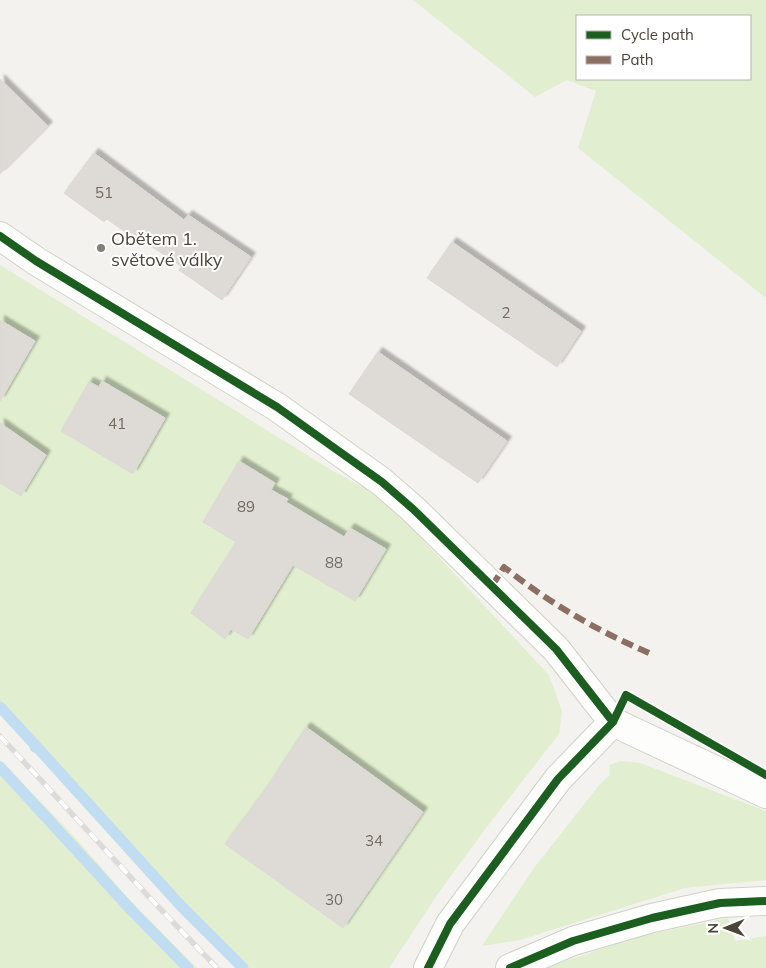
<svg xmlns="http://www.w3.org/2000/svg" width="766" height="968" font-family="Mulish,sans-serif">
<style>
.green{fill:#e1eecf;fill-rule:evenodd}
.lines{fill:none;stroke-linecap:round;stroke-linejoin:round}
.stream{stroke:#c0ddf1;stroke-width:11}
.building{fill:#dedbd6;stroke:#dcd9d4;filter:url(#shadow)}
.minor-casing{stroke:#d2d0cb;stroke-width:30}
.minor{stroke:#fdfdfc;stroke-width:28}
.rail-casing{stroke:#dbdbda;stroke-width:5.5}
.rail{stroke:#fff;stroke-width:4;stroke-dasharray:11;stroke-linecap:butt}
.quiet{stroke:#8d6e63;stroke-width:6;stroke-dasharray:12 6;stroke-linecap:butt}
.cycleway-casing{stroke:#fff;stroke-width:11}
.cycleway{stroke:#1b5e20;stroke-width:8}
.poi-dot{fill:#868178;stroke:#fff;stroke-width:2}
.labels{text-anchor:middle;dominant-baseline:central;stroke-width:4;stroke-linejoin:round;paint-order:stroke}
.number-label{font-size:15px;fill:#706a61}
.poi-label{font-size:18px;fill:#4b4439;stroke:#fff;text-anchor:start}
</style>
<defs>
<filter id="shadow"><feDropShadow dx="4.5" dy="-4.5" stdDeviation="1" flood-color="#0004"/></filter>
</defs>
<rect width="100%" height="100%" fill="#f4f2ee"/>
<path class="green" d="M413 0H766V298L578 148 596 91 567 80 535 97ZM577 16H750V79H577Z
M0 265 333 471 367 489 404 520 549 675 562 711 559 734 486 828 437 895 389 968H243L181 906 0 709Z
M0 760 73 835 127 897 197 968H0Z
M621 761 640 763 766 811V880L685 888 520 940 482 946 534 868 600 784 610 775 609 765Z
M728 918 735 941 766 936V968H545L636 937Z"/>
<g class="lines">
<path class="stream" d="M0 707 36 746
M35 747 36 746 181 906 243 968
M0 767 134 913 188 968"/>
</g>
<path class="building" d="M0 79 48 126 0 174Z
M94 153 184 220 188 215 251 257 222 300 179 270 181 266 130 232 128 234 107 219 104 222 64 193Z
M452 242 581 331 557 367 427 278Z
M0 320 35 341 0 401Z
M378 352 507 441 478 483 349 394Z
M102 381 165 418 133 474 61 431 89 382 99 387Z
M0 423 46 455 21 496 0 483Z
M239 461 275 483 271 490 288 499 286 502 344 537 350 528 386 549 355 601 293 565 248 639 231 629 225 639 191 613 236 542 203 522Z
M306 727 423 812 343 928 225 844 263 793Z"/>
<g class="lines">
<defs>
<path id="minor" d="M0 236 36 261 277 407 382 482 413 509 556 649 613 722 766 794
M428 968 450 924 558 779 613 722
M510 968 573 941 652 918 720 903 766 901"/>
</defs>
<use href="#minor" class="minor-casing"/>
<use href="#minor" class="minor"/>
<defs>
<path id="rail" d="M0 736 148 896 217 968"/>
</defs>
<use href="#rail" class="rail-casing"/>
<use href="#rail" class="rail"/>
<path class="quiet" d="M492 586 504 567C549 603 596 630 649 653"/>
<defs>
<path id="cycleway" d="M0 236 36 261 277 407 382 482 413 509 556 649 613 722
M428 968 450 924 558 779 613 722 626 695 766 775
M510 968 573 941 652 918 720 903 766 901"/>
</defs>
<use href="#cycleway" class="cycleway-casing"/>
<use href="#cycleway" class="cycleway"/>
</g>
<circle class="poi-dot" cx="101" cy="248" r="5"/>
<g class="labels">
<g class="number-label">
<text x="104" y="192">51</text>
<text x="506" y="312">2</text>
<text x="117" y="423">41</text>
<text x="246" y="506">89</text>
<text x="334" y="562">88</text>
<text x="374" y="840">34</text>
<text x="334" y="899">30</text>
</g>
<g class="poi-label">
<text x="111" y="238">Obětem 1.<tspan x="111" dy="21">světové války</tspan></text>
</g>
</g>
<rect x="576" y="15" width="175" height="65" fill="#ffffff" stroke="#b7b4b0"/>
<rect x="586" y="31" width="25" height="8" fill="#1b5e20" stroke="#b7b4b0"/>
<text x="621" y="40" font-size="15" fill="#4b4439">Cycle path</text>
<rect x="586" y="56" width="25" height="8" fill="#8d6e63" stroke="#b7b4b0"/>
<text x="621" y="65" font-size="15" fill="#4b4439">Path</text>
<g transform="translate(726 928) rotate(269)" stroke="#ffffff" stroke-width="4" paint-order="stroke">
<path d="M0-4L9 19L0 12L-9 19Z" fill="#4b4439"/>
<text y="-8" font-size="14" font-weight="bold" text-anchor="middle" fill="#4b4439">N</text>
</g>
</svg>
